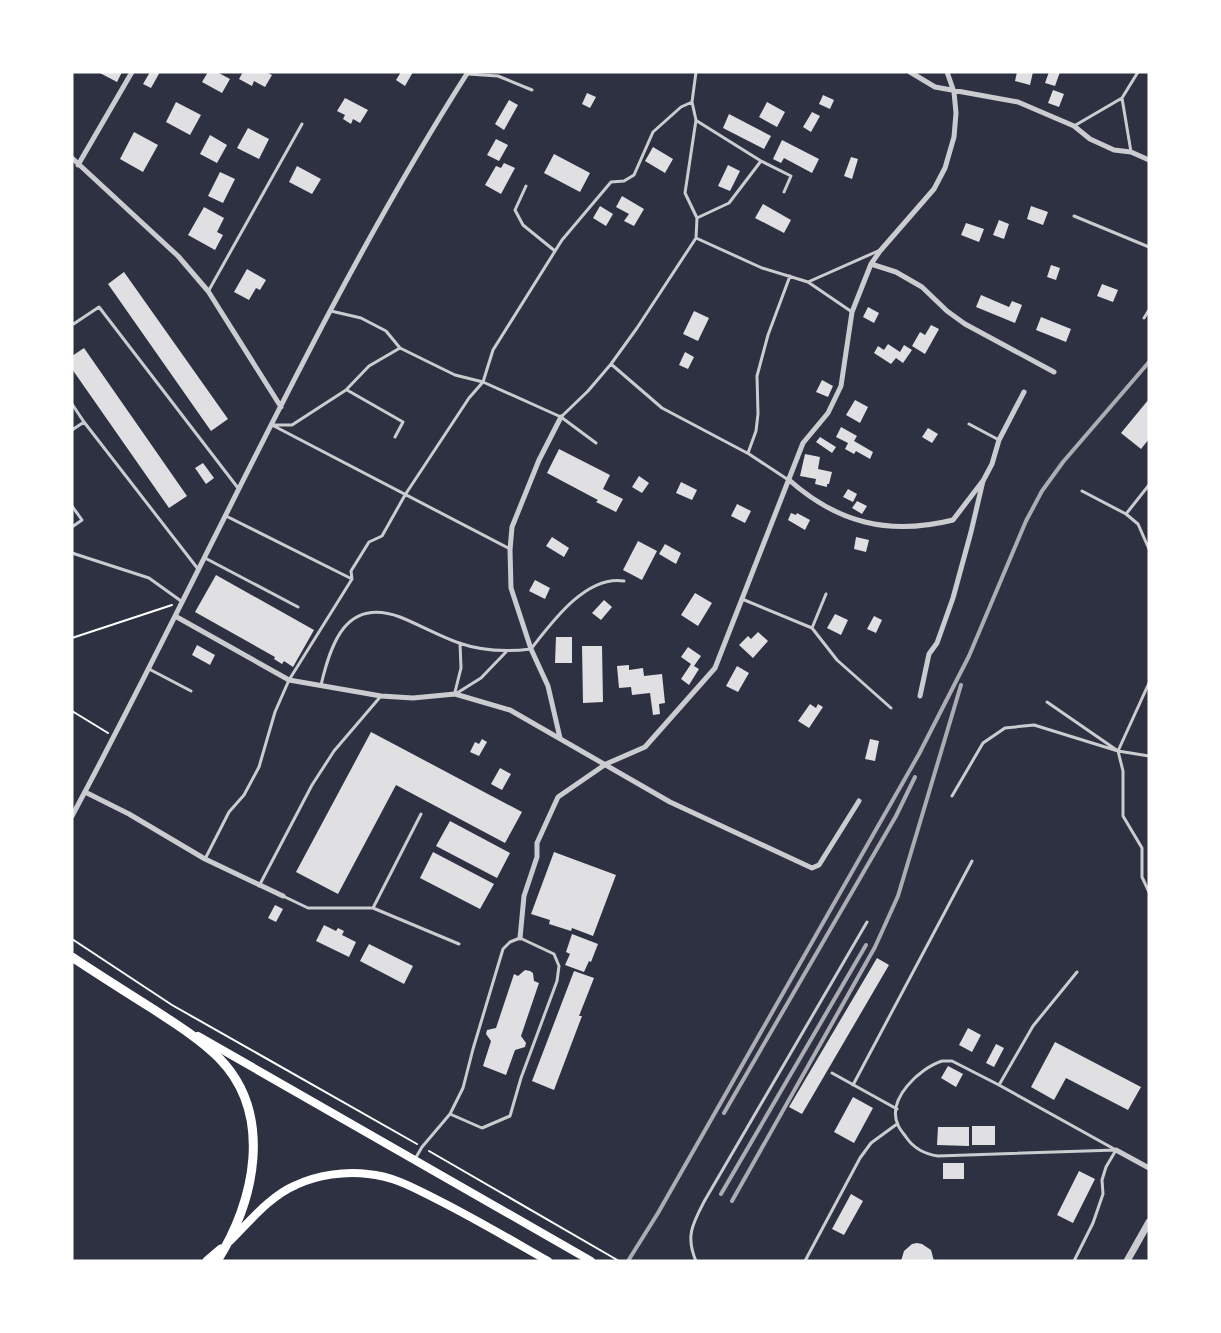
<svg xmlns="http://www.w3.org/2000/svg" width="1221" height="1333" font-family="'Golos Text',sans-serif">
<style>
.building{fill:#e0e0e3}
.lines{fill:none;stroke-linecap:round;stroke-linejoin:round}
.path{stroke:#fff;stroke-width:2}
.service{stroke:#caccd0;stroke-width:3}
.minor{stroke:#caccd0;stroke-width:5}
.tertiary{stroke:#caccd0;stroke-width:7}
.secondary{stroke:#fff;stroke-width:8}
.primary{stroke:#fff;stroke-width:9}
.rail{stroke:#abadb3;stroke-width:4}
</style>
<rect width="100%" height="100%" fill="#2d3142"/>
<path class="building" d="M98 72H122L117 82Z
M150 72H160L151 88 143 84Z
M208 72H217L230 79 222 93 202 82Z
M243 72H266L272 75 265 87 254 81 252 86 239 79Z
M401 72H413L405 86 396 80Z
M1017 72H1033L1030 85 1015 81Z
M1049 72H1060L1055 86 1045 83Z
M1053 90 1064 94 1059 107 1048 103Z
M587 93 596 97 590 108 582 104Z
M823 95 834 100 830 109 819 104Z
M345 98 368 110 360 123 353 119 351 124 343 119 345 115 337 111Z
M509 100 518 105 504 130 495 124Z
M176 102 201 115 190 135 166 122Z
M767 102 785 112 777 127 759 117Z
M812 112 820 116 811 132 803 127Z
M729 114 771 136 764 149 723 128Z
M248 128 269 139 259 159 237 148Z
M134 132 158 145 143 172 120 159Z
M210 135 227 145 217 163 200 154Z
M496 139 508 145 499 161 487 155Z
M782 140 819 159 812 173 784 158 781 163 773 159Z
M653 147 673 159 665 173 645 161Z
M554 154 590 173 580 192 544 173Z
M851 157 858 159 852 179 844 176Z
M504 163 515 168 501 194 485 185 496 166 501 168Z
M728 165 740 171 730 191 718 186Z
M297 166 321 179 312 194 289 182Z
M220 172 235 179 223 203 208 196Z
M622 196 644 209 634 226 624 221 629 214 616 207Z
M763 204 791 220 784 233 755 218Z
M600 206 613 214 606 226 593 218Z
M1031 206 1048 212 1043 225 1027 219Z
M204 207 224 218 217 232 223 235 215 250 188 235Z
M999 220 1009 224 1004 239 993 235Z
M966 223 984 229 979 242 961 235Z
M1051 265 1060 268 1056 280 1047 277Z
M247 269 266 280 260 290 256 288 249 300 234 292Z
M124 272 228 419 211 431 108 284Z
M1102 284 1118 290 1113 302 1097 296Z
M981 295 1009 307 1012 301 1022 305 1015 323 976 307Z
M868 307 879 313 874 323 863 317Z
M694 311 709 318 698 341 683 334Z
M1041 317 1071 329 1066 342 1036 330Z
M931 325 939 329 925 354 912 346 920 332 925 335Z
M888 344 900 352 904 345 912 350 903 363 896 358 891 364 874 353 878 346 884 350Z
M84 348 187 496 169 508 72 369V356Z
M685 352 694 357 688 369 679 365Z
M822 380 833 386 828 397 816 392Z
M1149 399V439L1141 449 1121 433Z
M855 400 868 407 860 423 846 415Z
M841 427 857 436 854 441 873 452 870 459 856 451 854 454 845 449 848 443 836 437Z
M928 428 938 434 932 443 922 437Z
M820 437 836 447 832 453 816 442Z
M559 449 610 475 603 489 623 499 616 512 596 502 598 500 547 473Z
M805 454 820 457 818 469 832 472 829 484H827V487L815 484 816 479 800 476Z
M203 463 214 478 206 484 195 468Z
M639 476 649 483 642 493 632 487Z
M681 482 697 490 692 500 676 493Z
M848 489 857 494 853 502 843 497Z
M857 501 867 506 862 514 852 508Z
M737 504 751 511 745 523 731 516Z
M791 513 796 515 797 513 810 520 805 530 788 520Z
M552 537 569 548 564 557 546 546Z
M856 537 869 540 866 552 854 549Z
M638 541 657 551 642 580 623 570Z
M665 544 681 553 676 564 659 554Z
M216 575 314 630 293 667 284 661 282 664 274 659 275 657 195 612Z
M535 580 550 588 545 599 529 591Z
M695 593 712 603 698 626 681 615Z
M604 600 612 607 601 620 592 613Z
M835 614 848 620 841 635 827 628Z
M874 616 882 620 876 633 867 629Z
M758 632 768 641 753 658 739 645 748 636 751 639Z
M556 637H572V663H555Z
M197 645 215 655 210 665 192 655Z
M582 646H602L603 702 583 703Z
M688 647 701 656 694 666 699 669 689 685 681 679 691 664 681 657Z
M629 665V670L643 668 644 676 662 674 665 703 659 704 660 714 653 715 650 693 632 695 631 687 619 688 617 666Z
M737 666 749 673 738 692 726 686Z
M810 704 816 708 818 704 823 707 809 728 798 721Z
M371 732 522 812 505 843 396 785 338 894 296 872Z
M482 739 487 742 479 756 470 752 475 742 479 744Z
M870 739 879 741 875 761 865 759Z
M500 768 511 774 502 790 491 784Z
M450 821 510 853 497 878 436 846Z
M433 852 494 884 480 909 420 878Z
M554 852 616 875 593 936 572 928 571 931 549 924 550 920 531 914Z
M275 905 283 909 276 922 268 918Z
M324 925 336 931 338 928 344 931 342 935 356 942 349 957 316 941Z
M572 934 598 944 591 962 589 961 584 972 565 965 570 954 566 952Z
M369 944 413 966 404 984 360 961Z
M877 958 889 965 802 1114 789 1107Z
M525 970 530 971 533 973 534 981 539 983 521 1036 526 1043 525 1047 515 1050 506 1075 483 1066 491 1041 486 1034 487 1030 496 1028 514 974 518 976Z
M574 971 594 978 579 1016H582L554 1090 532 1081Z
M968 1028 981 1035 972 1052 959 1045Z
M1055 1042 1141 1087 1128 1110 1066 1078 1054 1100 1031 1087Z
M996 1044 1004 1048 994 1067 986 1063Z
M948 1066 963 1074 956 1087 941 1078Z
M853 1097 873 1108 854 1143 834 1132Z
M972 1126H995V1145H972Z
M938 1127H969V1146L937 1145Z
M943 1163H964V1179H943Z
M1079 1171 1095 1179 1073 1223 1057 1215Z
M851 1194 863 1201 844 1235 832 1229Z
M917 1243 922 1244 931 1250 934 1261H901L904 1251 912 1244Z"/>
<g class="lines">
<path class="path" d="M72 638 172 605
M72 711 108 733
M72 939 172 1005 417 1144
M429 1151 619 1261"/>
<path class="service" d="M468 74 498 76 532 90
M697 121 761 161 791 176 784 192
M1074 126 1122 98
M1131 152 1122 98 1138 72
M526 186 515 210 523 225 555 251
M1074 216 1149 247
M697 218 729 203 761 161
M696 238 762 268 808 282 852 312
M808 282 878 251
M209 290 302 124
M331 311 361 318 386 331 400 348 455 375 483 382 561 417 596 443
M1144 318 1149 310
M72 325 99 307 238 488
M611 364 662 408 749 454 787 479
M347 390 403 422 395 437
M72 404 84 422 198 569
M561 417 588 391 611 364 637 328 696 238 697 218 685 193 696 120 692 102 696 72
M969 424 999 440
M272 425 510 549
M274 425H292L346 390 369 366 400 348
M72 430 84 422
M748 453 756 431 758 414 757 376 768 335 790 276
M1082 491 1126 514 1149 485
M72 506 82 520 72 527
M1126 514 1138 524 1149 549
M226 516 352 579
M72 553 149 578 181 601
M205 558 298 607
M742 599 812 628 837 660 891 708
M812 628 826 594
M149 669 191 691
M321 685C331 643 346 597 400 617 420 625 439 636 459 643 482 651 507 652 531 649 552 622 586 575 624 581
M455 692 461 668 460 643
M457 693 481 678 506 652
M1047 702 1118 751 1123 771V816L1142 848V877L1149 892
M1118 751 1149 683
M952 796 983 743 1005 728 1034 725 1118 751 1149 756
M205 859 229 812 244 795 259 767 275 712 289 680 352 579 351 571 369 542 382 536 405 495 469 398 483 382 493 350 562 240 611 182 624 181 634 175 653 132 681 107 692 102
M259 886 312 785 334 751 381 696
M283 896 308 908H373L459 944
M373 908 421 814
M942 1061H952L999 1085 1116 1150 938 1156C924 1154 914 1149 906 1137 904 1134 900 1130 898 1125 886 1099 920 1068 942 1061Z
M832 1073 897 1109
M853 1085 972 861
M999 1085 1033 1026 1077 972
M415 1159 422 1147 450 1114 463 1088 473 1049 503 949 510 942 520 938 554 954 559 966 557 981 521 1078 510 1116 482 1128 450 1114
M696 1261C685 1236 693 1223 705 1200L867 922
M805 1261 860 1158 871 1143 897 1124
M1074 1261 1093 1223 1103 1194 1102 1180 1106 1167 1116 1150"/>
<path class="minor" d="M910 72 935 87 1018 102 1074 126 1090 139 1114 150 1131 152 1149 160
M72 158 178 256 208 291 281 407
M78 165 132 72
M871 264 896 272 922 287 947 311 965 324 1054 372
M788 479C837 523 889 536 953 520L982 482
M175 616 289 680 381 696 413 698 455 694 510 710 670 802 812 868 819 865 859 801
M920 696 929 654 937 643 953 598 971 532 983 481 992 464 999 440 1024 392
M560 738 548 686 531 649 511 588 510 550 512 527 539 460 561 417
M85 792 129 814 205 859 283 896
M72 816C205 569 317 309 468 72
M520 938 524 896 537 857V843L558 797 606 764 645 747 715 668 803 443 828 413 841 386 852 312 871 264 880 251 934 189 945 168 954 137 956 113 954 92 947 72
M1116 1150 1149 1168"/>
<path class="tertiary" d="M1127 1261 1149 1222"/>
<path class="secondary" d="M198 1036 591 1261
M230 1241C250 1221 270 1196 296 1185 317 1175 345 1171 368 1174 393 1176 414 1188 436 1199 474 1218 511 1240 548 1261"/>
<path class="primary" d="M72 957C99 975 126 992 153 1009 176 1024 200 1039 219 1058 274 1114 255 1202 217 1261
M207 1261 221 1249"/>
<path class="rail" d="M724 1113 896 816 915 777
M721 1194 866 945
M732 1201 875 947 898 896 961 685
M628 1261 658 1213 919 754 969 656 1026 521 1042 491 1063 462 1149 362"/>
</g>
<rect width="1221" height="1333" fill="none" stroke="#ffffff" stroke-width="147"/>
</svg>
